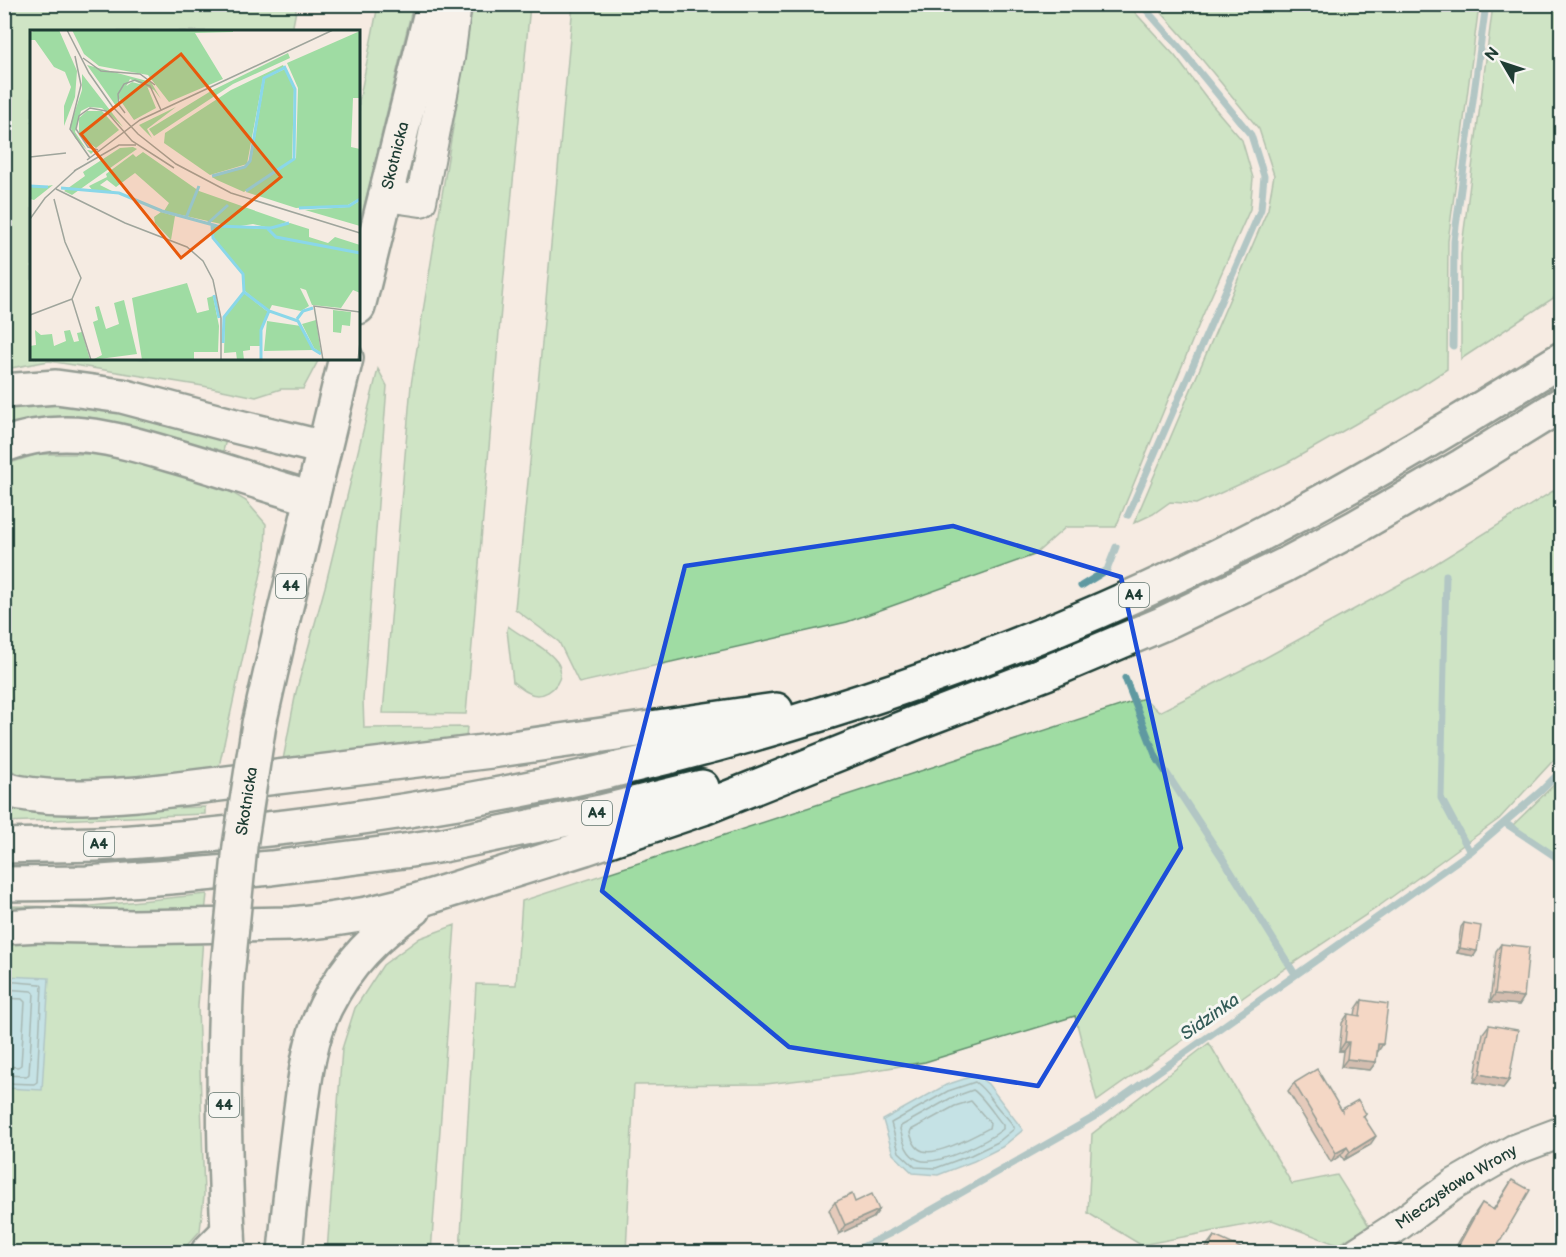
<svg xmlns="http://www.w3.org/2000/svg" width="1566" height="1257" font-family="'Balsamiq Sans',sans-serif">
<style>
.green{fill:#9fdca3;stroke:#5f8c6c;stroke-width:1.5}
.water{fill:#8ad7e9;stroke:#5f99a1;stroke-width:1.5}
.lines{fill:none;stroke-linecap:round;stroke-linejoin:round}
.shore{stroke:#4a7b7c;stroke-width:1.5}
.stream{stroke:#5f99a1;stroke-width:7}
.minor-casing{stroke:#1f3d34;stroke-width:34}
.major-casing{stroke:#1f3d34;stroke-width:38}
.highway-casing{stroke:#1f3d34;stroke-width:38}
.minor{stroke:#f6f6f2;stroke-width:30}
.major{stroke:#f6f6f2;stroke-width:33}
.highway{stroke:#f6f6f2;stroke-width:33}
.major-bridge-casing{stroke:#1f3d34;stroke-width:38;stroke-linecap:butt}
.major-bridge{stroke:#f6f6f2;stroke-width:33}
.wall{fill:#d0a38c;stroke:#1f3d34;stroke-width:1.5}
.shaded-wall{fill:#a98572;stroke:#1f3d34;stroke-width:1.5}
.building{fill:#f2bea3;stroke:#1f3d34;stroke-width:1.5}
.marked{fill:none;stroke:#1d4ed8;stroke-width:4.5;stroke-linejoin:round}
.labels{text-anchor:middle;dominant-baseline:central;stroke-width:6;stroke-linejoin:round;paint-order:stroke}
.shield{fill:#f6f6f2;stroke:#60746d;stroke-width:1.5}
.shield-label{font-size:15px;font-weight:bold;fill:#1f3d34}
.street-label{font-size:16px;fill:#1f3d34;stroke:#f6f6f2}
.water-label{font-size:18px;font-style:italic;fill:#345c58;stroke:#f6f6f2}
.inset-river{fill:none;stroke:#8ad7e9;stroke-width:3}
.inset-road{fill:none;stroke:#9fa59c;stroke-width:1.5}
.view{fill:#e8590c;fill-opacity:0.15;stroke:#e8590c;stroke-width:3}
.inset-edge{fill:none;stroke:#1f3d34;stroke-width:3}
</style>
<rect width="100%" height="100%" fill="#f5ebe2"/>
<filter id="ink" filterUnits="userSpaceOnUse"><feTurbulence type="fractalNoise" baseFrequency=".0167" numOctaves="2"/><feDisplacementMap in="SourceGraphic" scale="12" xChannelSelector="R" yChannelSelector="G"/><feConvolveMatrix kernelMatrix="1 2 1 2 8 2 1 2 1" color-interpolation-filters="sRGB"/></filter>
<g filter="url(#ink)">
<path class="green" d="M5 4 297 5 292 31 32 32V358L319 359 303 389H281L256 397 203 386 49 361 5 369Z
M378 5H413L359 227V100L360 97Z
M473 5H530L503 286 466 714 383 713 411 385Z
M573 5H1128L1175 56 1212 105 1242 140 1253 178 1250 209 1202 317 1116 527H1066L1034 555 847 622 579 683 559 642 515 609 541 354Z
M1155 5H1479L1448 241 1447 369 1418 388 1287 463 1196 504 1170 502 1153 514 1134 523 1268 209 1274 175 1259 129 1186 40Z
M1493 5H1561V293L1461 359V254Z
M378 369 387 386 363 700 364 728 467 727 466 738 283 760 296 692 325 587Z
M40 400 86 404 227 436 222 455 5 433 4 405Z
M38 454H94L147 462 202 475 246 501 266 524 265 555 218 771 128 783 22 776 5 767 4 465Z
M1561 486V752L1499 819 1375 909 1272 977 1097 1101 1075 1016 925 1062 851 1074 766 1084 634 1085 626 1252H460L476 984 516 985 522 901 1144 698 1159 712 1265 658 1424 571Z
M508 626C523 638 545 646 557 662 567 676 553 695 537 695 528 695 520 687 513 682L507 630Z
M1561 778V858L1512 826Z
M4 804 61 811 205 807V814L5 822Z
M207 894 205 913 5 915V906L82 907Z
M455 925 431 1252H327L342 1049 355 1008 383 965 420 938Z
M203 938 198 1006 204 1195 200 1231 181 1252H5L4 942Z
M1209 1043 1292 1184 1337 1175 1369 1226 1338 1245 1272 1220 1141 1245 1088 1213 1092 1134Z"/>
<path class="water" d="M4 976 49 978 42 1090 5 1088Z
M976 1075 988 1084 1023 1130 1002 1147 974 1161 938 1175 913 1173 893 1154 883 1120 946 1085Z"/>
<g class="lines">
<path class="shore" d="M4 981 40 984 42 986 37 1082 34 1084 4 1083
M4 989 32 991 34 993 29 1074 27 1076 4 1075
M4 998 22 999 25 1002 21 1065 18 1067 4 1066
M975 1082C985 1089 990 1098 998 1108 1003 1114 1010 1120 1014 1127V1129L998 1142 971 1155 936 1168 915 1167 899 1152 891 1123 948 1091Z
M973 1090C982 1095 995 1116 1003 1125V1129C988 1141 937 1167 919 1160 906 1155 903 1140 900 1129L901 1126 951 1098Z
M971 1101 990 1123 989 1128C976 1135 938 1156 923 1151 915 1149 912 1140 910 1133L911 1130 955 1106Z"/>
<path class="stream" d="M1453 346 1454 241 1486 4
M1128 515 1261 209 1264 176 1251 135 1179 47 1141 4
M1446 575 1441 798 1470 852
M1081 586 1107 570 1116 547
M1125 678 1156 757 1225 862 1295 974
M1505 823 1562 861
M852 1252 891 1233 1094 1117 1470 852 1541 791 1562 770"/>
<defs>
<g id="minor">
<path d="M386 196 421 201 449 58 456 4"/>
<path id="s1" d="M1358 1252 1392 1230 1453 1185 1514 1150 1562 1132"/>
</g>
<g id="major">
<path id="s2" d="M358 307 433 4"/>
<path d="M259 724 281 627 346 358"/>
<path d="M227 977C222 1069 224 1161 229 1252"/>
</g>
<path id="highway" d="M4 391 56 387 122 396 235 426 324 448
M4 445C62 423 114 438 171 455 218 468 265 485 312 498
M4 789C47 801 93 797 137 794L491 751 776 710
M4 846C35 845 65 845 96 844 159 841 223 834 286 827 600 790 908 705 1193 568 1321 507 1441 434 1562 359
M4 884 87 883 170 877 271 868 404 851 443 845 601 812 702 787
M4 927 39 925 133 927 292 924 328 920 367 914 400 906 585 848 703 808 915 723 1046 673 1162 624 1285 565 1356 527 1462 466 1562 404
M208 1252 228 1232
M285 1252C289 1207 294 1162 300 1116 305 1079 309 1039 326 1006 347 964 376 935 414 909"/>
</defs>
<use href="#minor" class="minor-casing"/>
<use href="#major" class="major-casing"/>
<use href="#highway" class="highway-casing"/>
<use href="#minor" class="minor"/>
<use href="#major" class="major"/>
<use href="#highway" class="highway"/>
<defs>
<g id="major-bridge">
<path id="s3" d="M227 977 240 846 259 724"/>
</g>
</defs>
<use href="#major-bridge" class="major-bridge-casing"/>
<use href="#major-bridge" class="major-bridge"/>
</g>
<path class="wall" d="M1464 923 1474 956 1457 953 1461 927Z
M1501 944 1524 997 1519 1005 1490 1002 1496 951Z
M1362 1000 1377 1053 1376 1062 1370 1070 1341 1067 1343 1051H1339L1342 1023 1348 1014 1355 1015 1356 1009Z
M1489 1025 1509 1080 1503 1088 1474 1082 1483 1033Z
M1294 1083 1342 1110 1366 1114 1364 1117 1370 1145 1344 1160 1341 1155 1331 1162 1288 1091Z
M1512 1180 1494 1252H1453L1474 1215 1482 1203 1493 1210Z
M835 1202H855L879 1210 873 1218 839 1234 829 1210Z
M1214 1236 1239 1252H1204L1208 1244Z"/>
<path class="shaded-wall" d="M1460 948 1477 951 1474 956 1457 953Z
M1495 994 1524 997 1519 1005 1490 1002Z
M1345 1042H1349L1343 1051H1339Z
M1378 1044H1383L1377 1053Z
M1347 1059 1376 1062 1370 1070 1341 1067Z
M1480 1074 1509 1080 1503 1088 1474 1082Z
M1376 1136 1370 1145 1344 1160 1350 1152Z
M1347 1147 1341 1155 1331 1162 1336 1153Z
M879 1210 873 1218 839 1234 845 1225Z"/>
<path class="building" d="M1464 923 1481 926 1477 951 1460 948Z
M1501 944 1529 947 1524 997 1495 994Z
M1362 1000 1388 1004 1383 1044H1378L1376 1062 1347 1059 1349 1042H1345L1348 1014 1360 1016Z
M1489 1025 1518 1030 1509 1080 1480 1074Z
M1317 1069 1342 1111V1109L1358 1100 1366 1114 1363 1116 1376 1136 1350 1152 1347 1147 1336 1153 1294 1083Z
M1512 1180 1530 1190 1494 1252H1455L1482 1203 1494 1210Z
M852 1194 855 1202 872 1194 879 1210 845 1225 835 1202Z
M1214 1236 1241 1248 1239 1252H1207Z"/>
</g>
<path d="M0 0H1566V1257H0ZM953 526 1121 577 1181 848 1038 1086 789 1047 602 891 685 566Z" fill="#f5ebe2" fill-opacity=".55" fill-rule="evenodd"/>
<path class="marked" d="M953 526 1121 577 1181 848 1038 1086 789 1047 602 891 685 566Z"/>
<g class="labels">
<g class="shield">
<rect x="276" y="574" width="30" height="24" rx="4.5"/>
<rect x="1119" y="583" width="30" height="24" rx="4.5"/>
<rect x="582" y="801" width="30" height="24" rx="4.5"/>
<rect x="84" y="832" width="30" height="24" rx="4.5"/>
<rect x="209" y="1093" width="30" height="24" rx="4.5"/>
</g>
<g class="shield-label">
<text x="291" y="586">44</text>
<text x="1134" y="595">A4</text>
<text x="597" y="813">A4</text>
<text x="99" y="844">A4</text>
<text x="224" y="1105">44</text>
</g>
<g class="street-label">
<text stroke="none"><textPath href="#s2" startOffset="156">Skotnicka</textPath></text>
<text stroke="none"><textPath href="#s3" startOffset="177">Skotnicka</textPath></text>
<text stroke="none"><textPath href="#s1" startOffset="118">Mieczysława Wrony</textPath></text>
</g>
<g class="water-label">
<text transform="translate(1210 1017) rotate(-35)">Sidzinka</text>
</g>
</g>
<g transform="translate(30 30)">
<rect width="330" height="330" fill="#f5ebe2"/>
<path d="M5 0H29L47 41 45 67 34 96V76L41 57 35 42 24 37 5 10H0V3ZM42 0H203V2L165 3 193 49 139 72 118 45 69 36 54 24ZM330 1V68H323L321 117 330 119V112V168L318 175 266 178 216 162 266 128 268 58 257 33ZM258 23 260 28 203 54 124 106 119 99 181 61ZM57 35 121 52 131 69 124 60 100 49 86 76ZM253 35 254 37 233 48 217 134 180 145 134 113 135 103 201 60ZM255 39 264 59 262 130 214 162 187 150 182 147 215 137 221 131 235 48ZM52 44 93 97 72 78 59 77 51 81 45 102 57 120 64 121 61 124 45 108 40 96 52 60ZM102 52 117 56 126 78 104 90 90 70 91 60ZM146 77 117 99 122 108 109 95ZM57 81H72L89 100 66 118 49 105V88ZM103 117 107 119 42 165 34 161 55 146 53 142 90 118ZM113 122 169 161 257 192 240 198 223 194 204 197 134 181 139 173 105 143 86 157 77 150 70 155 84 162 63 161 59 156 77 147 76 144 103 124 106 127ZM0 155 11 157 23 155 4 170 0 169ZM330 171V196L275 180 318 177ZM131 182 145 186 141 210 125 193 124 187ZM260 193 279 199V207L298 213 305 207 330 215V263L323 260 311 278 282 275 276 260 270 258 279 276 271 281 242 275 239 281 215 261 213 244 184 209 182 196 241 199ZM157 253 167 283 179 280 177 268 183 266 189 296 188 322H164V330H112L102 268ZM214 263 238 282 231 299V316H220V320L213 321 214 330H207L206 322 194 323 195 287ZM94 270 107 324 62 330 72 325 63 292 68 290 65 277 69 276 76 299 89 294 84 273ZM303 280 321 282 320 296 312 295 311 303 303 302ZM286 290 291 323 284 318 272 294ZM237 291 271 296 283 320 234 321ZM5 300 11 305 22 304 24 316 36 311 34 301 40 300 44 312 49 311 47 303 52 302 60 330H0V316L6 315Z" fill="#9fdca3"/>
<path class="inset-river" d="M182 146 215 137 220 131 234 48 254 38M0 156 18 157M31 158 89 163 132 181 187 196 241 198 259 193M216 161 264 129 265 59 254 36M269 178 319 176 330 169M156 188 169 156M177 194 198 175M182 196 183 208 213 244 214 262 239 281 268 291 283 319 291 324M237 198 246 207 330 223M184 265 189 288M267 289 273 281 283 278M193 313 194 287 214 262M231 330V300L239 281"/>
<path class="inset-road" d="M37 0 59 43 82 76 108 104 146 134 201 163 330 203M45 26 51 55 40 99 60 128M53 28 71 41 110 44 125 55M95 83 89 75 88 64 94 54 105 50 120 56 131 80M68 120 58 117 46 99 49 86 60 78 76 81 102 111 144 138M0 127 36 123M57 130 110 90 303 0M44 141 89 115H106M26 159 95 193 157 217 173 231 183 250 191 288V330M24 169 35 212 51 248 42 269M0 189 15 168 47 139M0 285 42 269 61 330M293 330 284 276 330 282M328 330 330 312"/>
<path class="view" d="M151 24 251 147 151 228 51 104Z"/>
<rect width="330" height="330" class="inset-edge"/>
</g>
<rect width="1566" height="1257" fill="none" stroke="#f6f6f2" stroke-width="24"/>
<rect x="12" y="12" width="1542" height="1233" fill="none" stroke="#1f3d34" stroke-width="2" filter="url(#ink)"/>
<g transform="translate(1503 63) rotate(309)" stroke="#f6f6f2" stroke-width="4.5" paint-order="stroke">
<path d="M0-4.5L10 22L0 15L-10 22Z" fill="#1f3d34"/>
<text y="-9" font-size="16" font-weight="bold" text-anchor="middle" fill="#1f3d34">N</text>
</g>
</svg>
